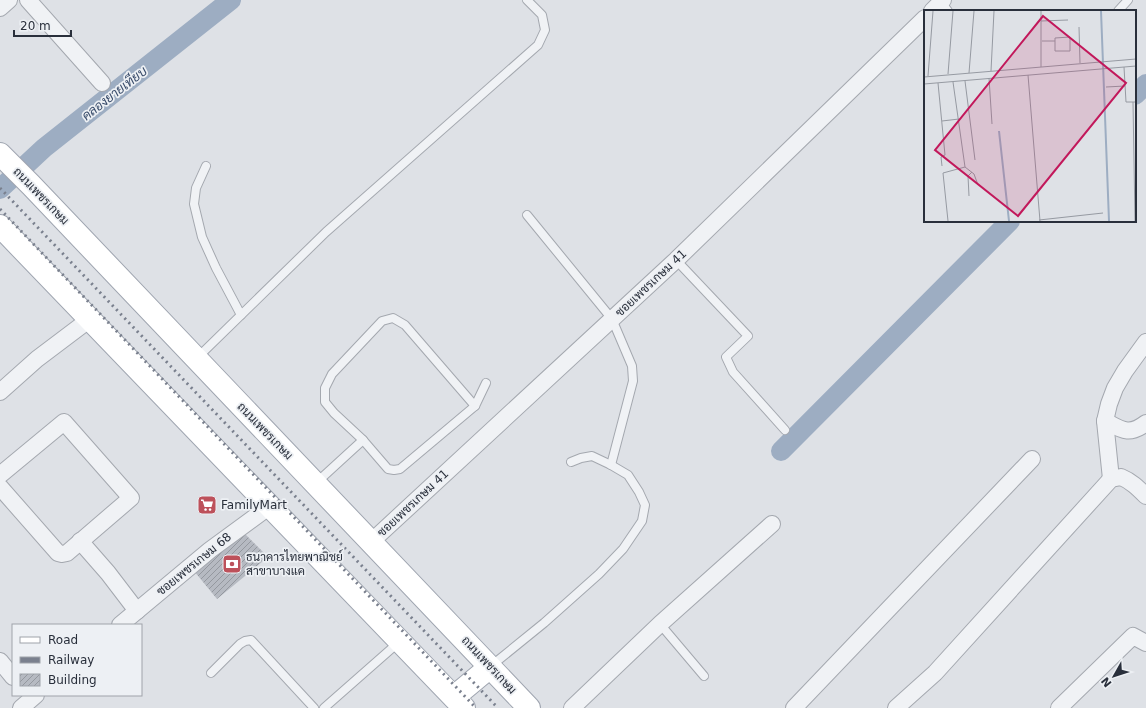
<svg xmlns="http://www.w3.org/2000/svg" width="1146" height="708" font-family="'DejaVu Sans',Sarabun,sans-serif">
<defs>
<pattern id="building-hatch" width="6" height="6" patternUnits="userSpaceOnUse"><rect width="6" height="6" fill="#b6bac2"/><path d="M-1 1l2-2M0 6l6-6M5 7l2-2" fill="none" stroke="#94989f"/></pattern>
</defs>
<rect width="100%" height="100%" fill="#dee1e6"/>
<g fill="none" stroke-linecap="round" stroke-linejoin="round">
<!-- canal -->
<g stroke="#9dadc2" stroke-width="20">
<polyline points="1135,95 1146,84"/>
<polyline points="0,189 44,148 231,0"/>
<polyline points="781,451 1010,221"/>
</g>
</g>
<!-- building -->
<polygon fill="url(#building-hatch)" points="244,533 268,557 217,599 194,571"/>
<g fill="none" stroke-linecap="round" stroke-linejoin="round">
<!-- lane casing -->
<g stroke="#a4a8af" stroke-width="10">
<g id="lane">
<polyline points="941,2 948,11"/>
<polyline points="1118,11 1128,0"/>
<polyline points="206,166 196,188 194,204 202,237 216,268 241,315"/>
<polyline points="527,215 612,319 632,366 633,381 611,465"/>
<polyline points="676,260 748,336 726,357 733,372 785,430"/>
<polyline points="197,358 326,232 538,45 545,30 542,15 527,0"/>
<polyline points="363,440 334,413 325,402 325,388 332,374 382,321 393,318 405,325 475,406"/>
<polyline points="316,483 363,440 388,469 394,470 400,469 475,406 486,383"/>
<polyline points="660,624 704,676"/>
<polyline points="491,666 544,623 599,574 623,549 642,521 645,505 639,492 628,475 611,465 592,456 581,458 571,462"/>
<polyline points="211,673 240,644 245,641 251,640 314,708"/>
<polyline points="324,708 399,642"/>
</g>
</g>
<!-- street casing -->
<g stroke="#a4a8af" stroke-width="18">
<g id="street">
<polyline points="28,0 102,83"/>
<polyline points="0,8 9,0"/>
<polyline points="932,11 943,0"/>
<polyline points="0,392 37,359 90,319"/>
<path d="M1105 421C1122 430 1129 436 1146 423"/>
<polyline points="0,475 64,422 131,498 67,553 62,554 58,553 0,487"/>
<polyline points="1111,479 1105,421 1109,404 1115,388 1125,371 1146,342"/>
<polyline points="80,541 108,573 137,611"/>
<polyline points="371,542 676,260 925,18"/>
<polyline points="120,625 210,550 270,506"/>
<polyline points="0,661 13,677"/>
<polyline points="21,708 36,695"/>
<polyline points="572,708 660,624 772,524"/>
<polyline points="794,708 1032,459"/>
<path d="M896 708 935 673 1111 479 1121 477C1131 481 1138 488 1146 496"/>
<polyline points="1059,708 1133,636 1146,643"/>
</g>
</g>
<!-- primary casing -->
<g stroke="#9fa5b0" stroke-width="24">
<g id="primary">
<polyline points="0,154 31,185 529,708"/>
<polyline points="0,226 464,708"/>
<polyline points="454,697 490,667"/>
</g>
</g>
<!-- lane -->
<use href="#lane" stroke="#f0f2f5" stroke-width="8"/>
<!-- street -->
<use href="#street" stroke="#f0f2f5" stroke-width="16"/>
<!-- primary -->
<use href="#primary" stroke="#fff" stroke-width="22"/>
<!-- rail -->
<g stroke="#7a808e" stroke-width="3" stroke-dasharray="2 4" stroke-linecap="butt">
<polyline points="0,188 498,708"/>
<polyline points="0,209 476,708"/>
</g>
</g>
<!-- icons -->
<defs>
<g id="supermarket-square" transform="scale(1)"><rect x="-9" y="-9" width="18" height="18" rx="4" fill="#bd515b" stroke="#edf0f4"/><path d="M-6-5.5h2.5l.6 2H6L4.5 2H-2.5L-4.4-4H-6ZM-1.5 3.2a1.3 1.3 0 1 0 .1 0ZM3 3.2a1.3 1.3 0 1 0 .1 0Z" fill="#fff"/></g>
<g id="bank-square" transform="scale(1)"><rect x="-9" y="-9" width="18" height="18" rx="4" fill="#bd515b" stroke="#edf0f4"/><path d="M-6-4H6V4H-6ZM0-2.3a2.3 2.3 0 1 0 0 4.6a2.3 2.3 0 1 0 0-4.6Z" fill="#fff"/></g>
</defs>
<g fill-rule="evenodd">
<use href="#supermarket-square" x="207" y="505"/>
<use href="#bank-square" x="232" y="564"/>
</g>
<g text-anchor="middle" stroke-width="3.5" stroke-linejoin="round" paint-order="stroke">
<!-- street labels -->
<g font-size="12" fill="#292f3b" stroke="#edf0f4">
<text transform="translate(41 196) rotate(46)" y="4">ถนนเพชรเกษม</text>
<text transform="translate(651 283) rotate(-43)" y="4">ซอยเพชรเกษม 41</text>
<text transform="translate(265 431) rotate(46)" y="4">ถนนเพชรเกษม</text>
<text transform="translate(413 503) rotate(-43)" y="4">ซอยเพชรเกษม 41</text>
<text transform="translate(194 564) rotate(-39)" y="4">ซอยเพชรเกษม 68</text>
<text transform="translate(489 665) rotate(47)" y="4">ถนนเพชรเกษม</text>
</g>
<!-- poi labels -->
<g font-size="12" fill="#292f3b" stroke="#edf0f4" text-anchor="start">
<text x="221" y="509">FamilyMart</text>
<text x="246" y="561">ธนาคารไทยพาณิชย์<tspan x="246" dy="14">สาขาบางแค</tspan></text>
</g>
<!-- water labels -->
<g font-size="13" font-style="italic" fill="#384b6a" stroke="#edf0f4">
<text transform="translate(114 93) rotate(-38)" y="5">คลองยายเทียบ</text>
</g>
</g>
<!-- overview -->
<g transform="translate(924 10)">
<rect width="212" height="212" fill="#dee1e6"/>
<path fill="none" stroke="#9dadc2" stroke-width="2" d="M177 1 185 211M75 121 85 211"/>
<path fill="none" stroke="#969aa2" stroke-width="1" d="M117 1V57M117 11 144 10M155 17 156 53M146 27V41H131V28ZM118 31H131M200 57 202 92H212M67 61 70 1M45 63 50 1M24 64 29 1M104 65 116 211M4 66 9 1M0 67 212 49M65 68 68 114M41 71 51 150M14 73 21 145 17 147 18 156M0 74 212 56M182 77 201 76M209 92 211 211M18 111 35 109M41 157 50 164 54 175M45 186 44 166 48 162M115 210 179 203M24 211 19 163 41 157 29 72"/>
<path fill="#c2185b" fill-opacity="0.15" stroke="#c2185b" stroke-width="2" d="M119 6 202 73 94 206 11 140Z"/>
<rect width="212" height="212" fill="none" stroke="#292f3b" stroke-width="2"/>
</g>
<!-- legend -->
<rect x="12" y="624" width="130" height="72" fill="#edf0f4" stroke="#9fa3aa"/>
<rect x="20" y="637" width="20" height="6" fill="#ffffff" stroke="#9fa3aa"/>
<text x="48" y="644" font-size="12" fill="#292f3b">Road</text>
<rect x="20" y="657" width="20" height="6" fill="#7a808e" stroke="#9fa3aa"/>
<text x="48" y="664" font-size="12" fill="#292f3b">Railway</text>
<rect x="20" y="674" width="20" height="12" fill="url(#building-hatch)" stroke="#9fa3aa"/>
<text x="48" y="684" font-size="12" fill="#292f3b">Building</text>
<!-- north arrow -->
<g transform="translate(1114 676) rotate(231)" stroke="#edf0f4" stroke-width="3" paint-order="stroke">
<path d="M0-3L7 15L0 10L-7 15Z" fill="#292f3b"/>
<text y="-6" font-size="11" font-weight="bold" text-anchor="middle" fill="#292f3b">N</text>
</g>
<!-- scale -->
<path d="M14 30v6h57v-6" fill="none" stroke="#292f3b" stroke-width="2"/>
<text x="20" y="30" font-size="12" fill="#292f3b" stroke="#edf0f4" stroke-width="3" paint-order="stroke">20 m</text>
</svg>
